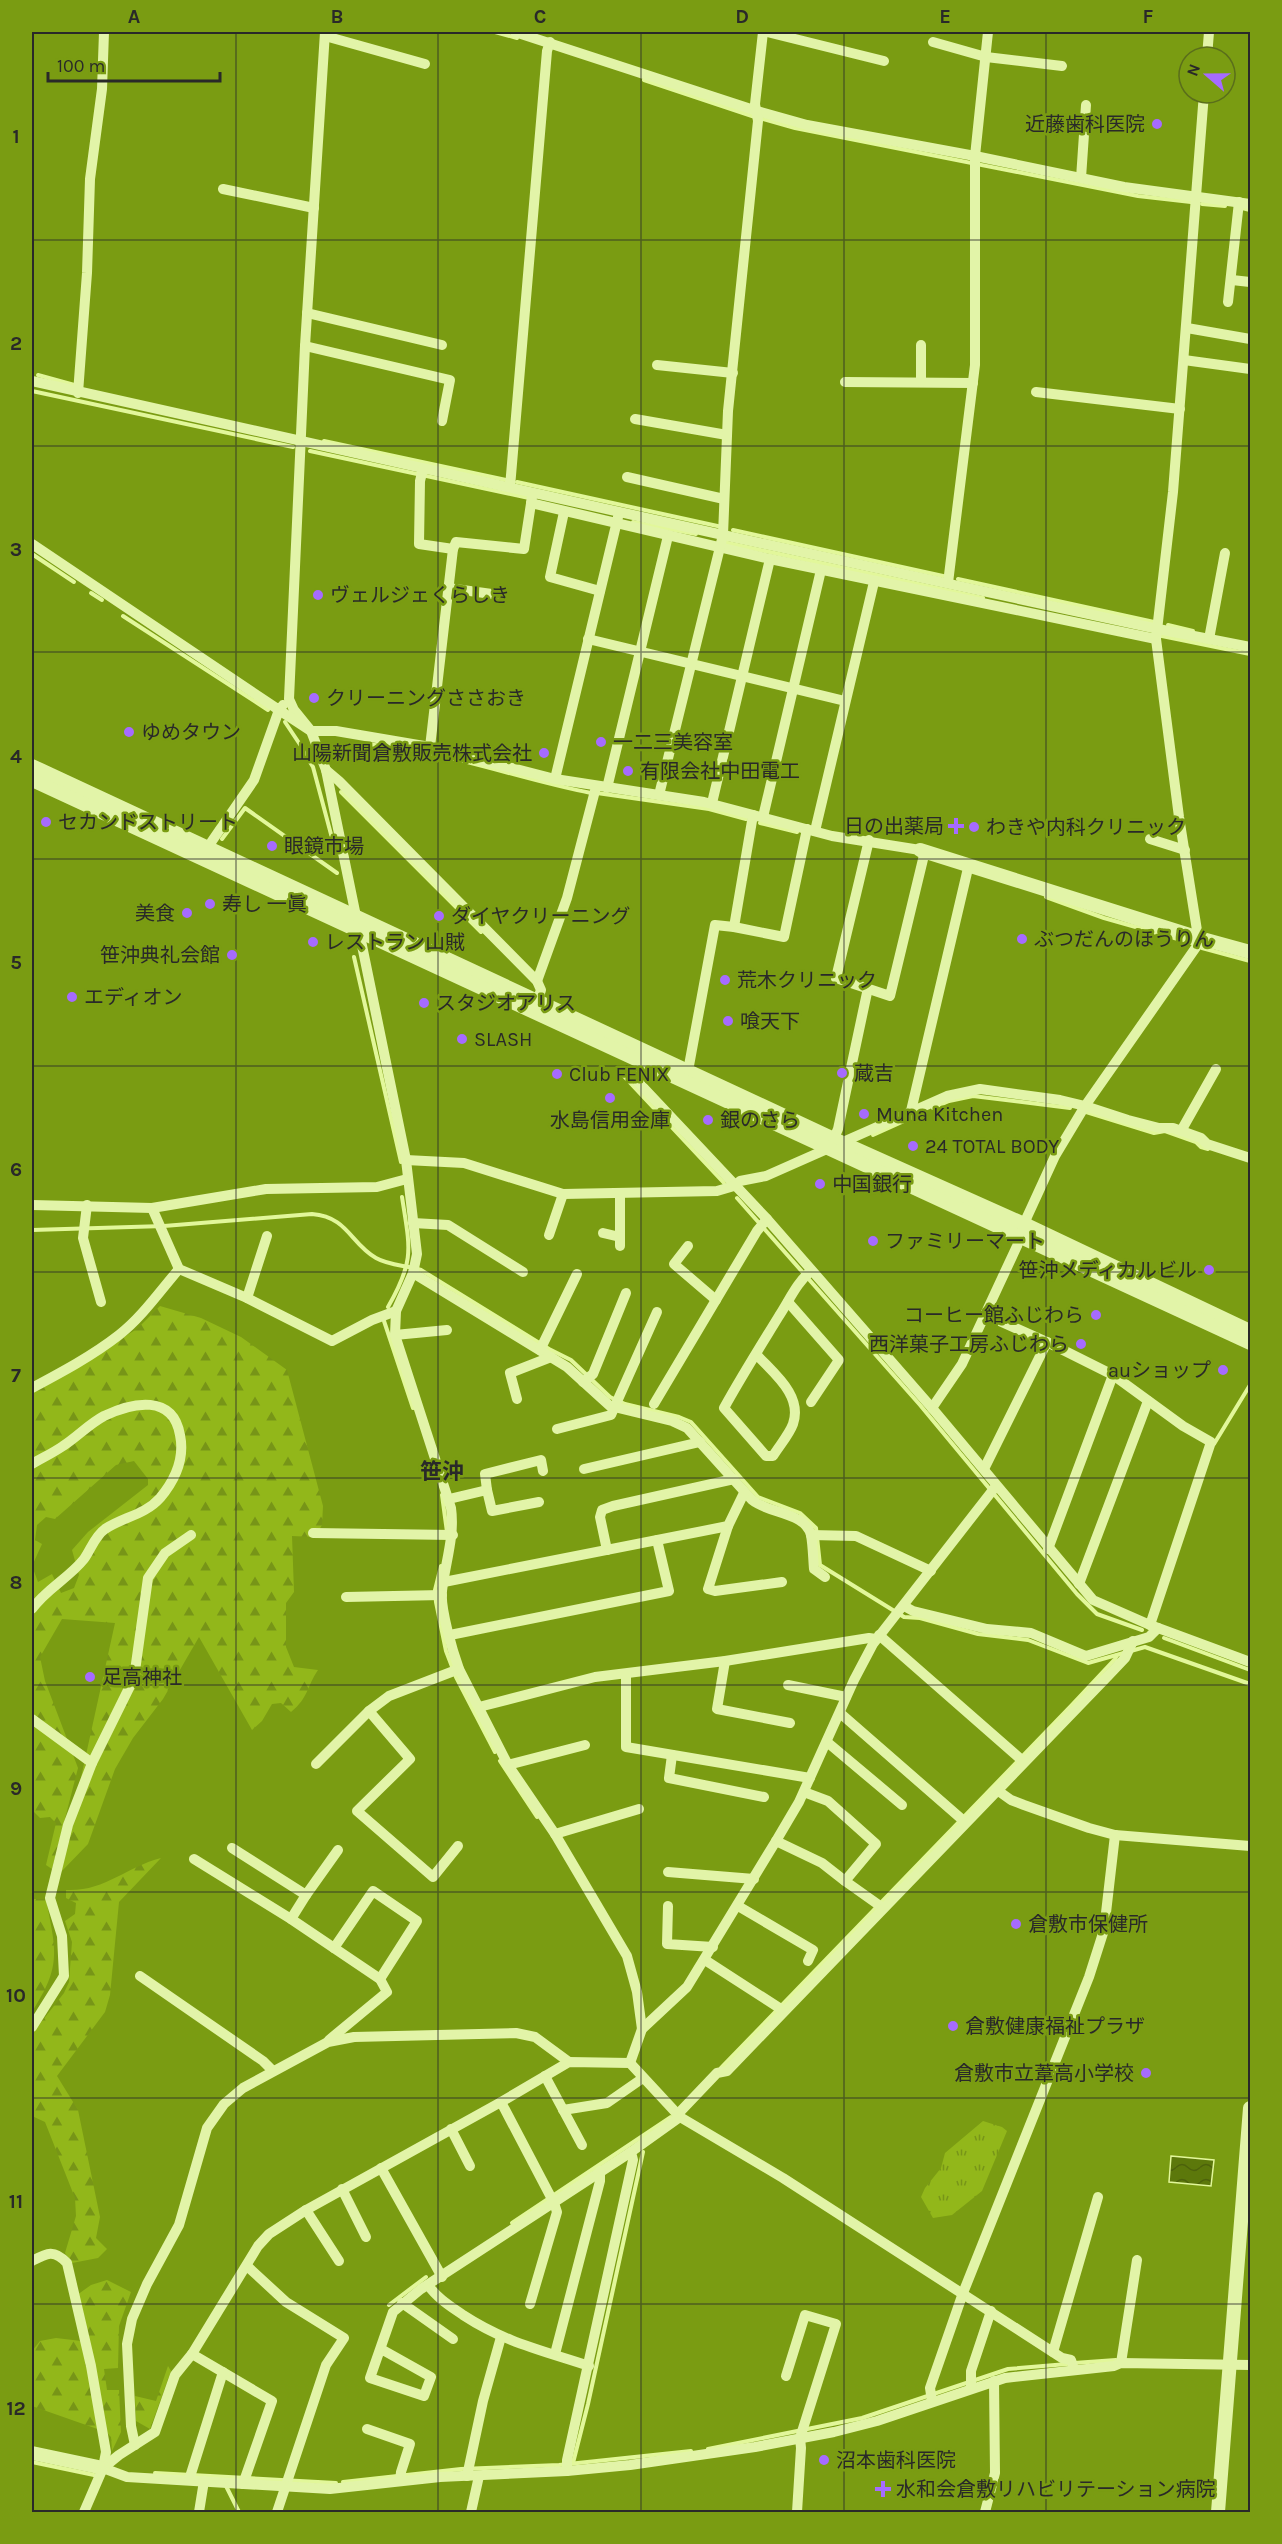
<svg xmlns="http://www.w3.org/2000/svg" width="1282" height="2544" font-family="Karla,'Noto Sans JP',sans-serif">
<defs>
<pattern id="grass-tufts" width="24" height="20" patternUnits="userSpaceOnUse" patternTransform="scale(1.5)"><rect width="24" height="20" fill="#92b71a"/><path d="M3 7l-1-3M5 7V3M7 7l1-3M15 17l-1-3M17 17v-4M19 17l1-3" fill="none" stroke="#779517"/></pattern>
<pattern id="forest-firs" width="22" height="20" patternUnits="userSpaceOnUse" patternTransform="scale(1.5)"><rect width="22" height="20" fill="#92b71a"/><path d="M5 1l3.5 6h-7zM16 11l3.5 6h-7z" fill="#779517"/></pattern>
<pattern id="water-waves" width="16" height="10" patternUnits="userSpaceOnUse" patternTransform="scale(1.5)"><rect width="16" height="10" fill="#5c780b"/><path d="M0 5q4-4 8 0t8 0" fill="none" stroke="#4c620b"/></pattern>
</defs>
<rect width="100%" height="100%" fill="#7a9c12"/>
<!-- grass -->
<polygon fill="url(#grass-tufts)" points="983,2121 1002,2127 1007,2131 982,2191 952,2215 933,2218 921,2197 925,2188 941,2168 945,2153"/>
<!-- forest -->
<g fill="url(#forest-firs)" fill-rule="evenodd">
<path d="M160 1306 201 1318 241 1337 287 1370 323 1506 322 1525 315 1537 292 1536 294 1592 286 1603V1647L294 1667 318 1670C306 1688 309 1697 291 1712L281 1703 272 1704 262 1721 252 1730 199 1637 163 1699 133 1738 115 1769 88 1844 60 1873 115 1623 62 1619 40 1657 45 1681 78 1768 52 1869 46 1865 56 1823 50 1817 40 1818 32 1810V1392L137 1329ZM134 1461 148 1479V1485L88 1532 72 1550 79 1575 74 1588 61 1593 52 1574 38 1582 32 1566 42 1544 35 1540 37 1525 46 1517 55 1519 116 1465Z"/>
<path d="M161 1858 119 1902 110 1995 105 2012 57 2076 78 2110 100 2217 96 2238 107 2249 98 2258 72 2263 65 2253 76 2216 75 2198 45 2122 32 2116V2034L64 1993 69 1982 72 1942 65 1921 75 1914 76 1903 66 1898V1890C104 1892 126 1867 161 1858Z"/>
<path d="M32 1899H46C56 1952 62 1965 32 2012Z"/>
<polygon points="107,2280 131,2292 119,2326 118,2368 104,2369 107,2390 119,2390 121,2432 112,2451 111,2437 106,2432 32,2406 32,2351 40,2341 56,2338 81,2341 77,2295 91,2285"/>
<polygon points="168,2366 171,2371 150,2429 136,2421 135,2396 156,2401"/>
</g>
<!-- water -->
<polygon fill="url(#water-waves)" stroke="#e2f79a" stroke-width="1.5" points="1171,2156 1214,2160 1211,2186 1169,2182"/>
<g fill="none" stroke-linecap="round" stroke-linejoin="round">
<!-- stream -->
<g stroke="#e2f79a" stroke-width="4">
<polyline points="495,32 517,38"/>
<polyline points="644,80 752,116 795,128 1138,196 1191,202"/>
<polyline points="1202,204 1225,206"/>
<polyline points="1242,208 1250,210"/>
<polyline points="38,375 78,386"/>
<polyline points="32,391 293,447"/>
<polyline points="324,441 506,480"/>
<polyline points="310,451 529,498"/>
<polyline points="517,482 722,527"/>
<polyline points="633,522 696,534"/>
<polyline points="733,530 943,576"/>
<polyline points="723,542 983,598"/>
<polyline points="32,554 74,582"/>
<polyline points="958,579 1154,622"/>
<polyline points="91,593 102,600"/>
<polyline points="123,616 268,710"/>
<polyline points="1168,625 1193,631"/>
<polyline points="1157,635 1250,654"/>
<polyline points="285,722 303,749"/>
<path d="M367 744C386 747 405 748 423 752 480 763 534 782 591 793"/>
<polyline points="302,749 313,767 336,853"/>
<polyline points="341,792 481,932"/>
<polyline points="597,793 709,809 746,819"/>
<polyline points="760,823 797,832"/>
<polyline points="222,839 245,808 337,873"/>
<polyline points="1046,897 1104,918 1192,943"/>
<polyline points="1202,948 1250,961"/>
<polyline points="354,957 401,1162"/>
<polyline points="619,1071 724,1183"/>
<polyline points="933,1108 949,1101 973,1096 1070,1108"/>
<polyline points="1083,1111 1154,1133 1165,1131 1196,1142 1201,1147 1208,1149"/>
<polyline points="873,1135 913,1117"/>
<polyline points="737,1198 920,1405 1077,1594 1097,1614 1142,1630"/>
<path d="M32 1230 164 1226 312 1214C348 1217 350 1243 376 1258 390 1266 406 1265 421 1270L549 1349 571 1360 610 1397 625 1404 679 1417 691 1422 758 1497 800 1513 816 1528 820 1565 904 1617 920 1618 978 1634 1028 1640 1088 1663 1145 1647 1250 1684"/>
<path d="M388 1307C415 1260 410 1249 402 1197"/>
<polyline points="384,1321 413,1408"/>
<polyline points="1214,1444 1250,1385"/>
<polyline points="442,1495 447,1532"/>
<polyline points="441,1566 435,1590 436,1602 446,1651 456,1677 495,1752"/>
<polyline points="1164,1638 1250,1670"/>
<polyline points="500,1761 537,1817"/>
<polyline points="721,2068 1072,1705 1115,1659 1117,1655"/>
<polyline points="512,2223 671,2117"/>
<polyline points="389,2305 426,2277"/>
<polyline points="1074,2363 1116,2360"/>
<polyline points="708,2449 862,2418 1008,2369 1067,2364"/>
<polyline points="32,2462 94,2475"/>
<polyline points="573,2463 588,2404 643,2152"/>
<polyline points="155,2473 336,2483"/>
<polyline points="343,2482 461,2469 559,2465 691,2451"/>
<polyline points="226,2486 239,2512"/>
</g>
<!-- minor -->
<g stroke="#e2f4a8" stroke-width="10">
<path d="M325 32 305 346 289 699 294 710 311 731 326 770 406 1160 417 1254 413 1273 396 1311 395 1335 451 1508C455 1537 445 1563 442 1591 440 1609 453 1652 459 1669L508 1765 555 1834 627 1956 637 1992 642 2029"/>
<polyline points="515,32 757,111 807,125 975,156 1124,187 1250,204"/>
<polyline points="767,32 884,61"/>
<polyline points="325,36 425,64"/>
<polyline points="933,42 986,57 1062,66"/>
<polyline points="1207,57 1209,32"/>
<polyline points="1081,178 1086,105"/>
<polyline points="223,189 314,208"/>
<polyline points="1232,280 1250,282"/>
<polyline points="1228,302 1239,202"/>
<polyline points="307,313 442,345"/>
<polyline points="1187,328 1250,339"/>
<polyline points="305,346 450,380 442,421"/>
<polyline points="1184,360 1250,369"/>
<polyline points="657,365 733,373"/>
<polyline points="32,381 723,535 1158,629 1250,647"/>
<polyline points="845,382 973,383"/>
<polyline points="921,382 921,345"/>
<polyline points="1036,392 1180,409"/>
<polyline points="78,393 87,273 90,179 102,89 104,32"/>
<polyline points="635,419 727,435"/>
<polyline points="423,469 420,481 419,544 453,549 456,542 524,549 532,497"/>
<polyline points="627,477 724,499"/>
<polyline points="510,487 547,51 550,42"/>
<polyline points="531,503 770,559 1156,639"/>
<polyline points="564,512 550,577 600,591"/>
<polyline points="32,544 279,710 283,705"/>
<polyline points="948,583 975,365 975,156 988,32"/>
<polyline points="448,588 499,595"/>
<polyline points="588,639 845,701"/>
<polyline points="1209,639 1225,553"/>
<polyline points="430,747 453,549"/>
<polyline points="326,770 339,781 537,981 541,990 535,1007"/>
<polyline points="555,779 618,517"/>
<polyline points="607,788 668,536"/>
<polyline points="659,795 723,535 728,411 758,121 755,104 763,32"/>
<polyline points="712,803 770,559"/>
<polyline points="753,815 734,927 784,937 807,829"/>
<polyline points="763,817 821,570"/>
<polyline points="815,831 874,582"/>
<polyline points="1150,839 1185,850"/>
<polyline points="869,840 836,978 890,996 925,851"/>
<polyline points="205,855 212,841 254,780 279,710 311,731 336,731 430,747 555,779 704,802 832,836 920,850"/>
<polyline points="537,981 567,898 596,787"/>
<polyline points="644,1055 637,1071 638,1082 767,1219 932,1408 1093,1600 1150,1625 1250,1662"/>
<polyline points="688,1071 715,925 734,927"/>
<polyline points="911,1111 969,864"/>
<polyline points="1181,1131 1216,1069"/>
<polyline points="831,1145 838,1129 868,988"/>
<polyline points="406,1160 464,1163 563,1194 717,1191 734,1186 740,1181 766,1176 947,1096 980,1089 1060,1100 1085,1106 1128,1120 1159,1128 1173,1128 1201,1138 1207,1144 1250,1158"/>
<polyline points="620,1194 620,1246"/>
<polyline points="32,1205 152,1208 266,1189 377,1187 407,1179"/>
<polyline points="87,1205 83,1238 101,1302"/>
<polyline points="152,1208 179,1269 247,1298 332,1341 372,1320 396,1311"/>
<polyline points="413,1223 448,1225 523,1272"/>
<polyline points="603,1233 620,1237"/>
<polyline points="549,1235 563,1194"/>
<polyline points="688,1246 674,1264 716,1300"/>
<path d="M413 1273 567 1367 610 1406 672 1421 687 1428 752 1500C769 1514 805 1512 811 1535 813 1546 813 1558 814 1569L825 1577"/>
<polyline points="247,1298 267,1236"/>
<polyline points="788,1302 839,1360 811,1402"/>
<polyline points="986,1315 1047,1342 1113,1375 1183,1426 1211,1442 1150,1625"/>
<polyline points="395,1335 447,1330"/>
<polyline points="540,1350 577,1274"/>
<path d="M756 1354C773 1373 803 1395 793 1424 789 1435 779 1446 773 1456H766L724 1408C741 1377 760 1347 779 1316 789 1301 797 1282 811 1271"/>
<polyline points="583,1382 593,1374 626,1293"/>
<path d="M32 1388C62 1372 92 1356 119 1335 142 1317 160 1291 179 1269"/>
<polyline points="517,1399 510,1373 551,1357"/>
<polyline points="654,1404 757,1231 767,1219"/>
<polyline points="932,1408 962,1364 1017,1246 1027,1217 1055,1156 1085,1106 1199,943 1179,817 1156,639 1173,492 1204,93"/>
<polyline points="557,1429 611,1415 657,1312"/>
<path d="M32 1464C42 1458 53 1453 63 1446 77 1437 89 1424 104 1416 133 1402 173 1394 180 1435 185 1459 175 1480 160 1498 145 1515 123 1517 105 1529 95 1536 91 1549 84 1559 69 1578 46 1589 32 1609"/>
<polyline points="584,1469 700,1442"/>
<polyline points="984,1469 1047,1342"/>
<polyline points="487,1490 485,1474 541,1460 543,1471"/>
<polyline points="449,1499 487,1490 492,1511 539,1502"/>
<polyline points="728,1526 708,1589 715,1591 782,1582"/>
<polyline points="313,1533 453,1535"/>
<polyline points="811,1535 856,1536 931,1571"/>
<polyline points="1048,1549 1113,1375"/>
<polyline points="607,1550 600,1517 602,1510 613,1506 734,1479"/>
<polyline points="444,1582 728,1526 744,1493"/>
<polyline points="1079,1584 1148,1401"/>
<polyline points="346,1597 442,1595"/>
<polyline points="904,1606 913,1611 987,1629 1031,1633 1086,1656 1149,1637 1158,1628"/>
<polyline points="450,1635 669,1591 657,1540"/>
<polyline points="879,1635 1024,1762"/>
<polyline points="725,1661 717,1709 790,1723"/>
<polyline points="626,1674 626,1747 810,1778"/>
<polyline points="788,1685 846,1697"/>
<polyline points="479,1707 595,1677 725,1661 869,1638 876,1639"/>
<polyline points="369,1711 410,1759 357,1811 433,1877 458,1846"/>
<polyline points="840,1713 965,1822"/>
<polyline points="32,1719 92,1763"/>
<polyline points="827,1742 902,1805"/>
<polyline points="672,1755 669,1778 764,1797"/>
<polyline points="316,1764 369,1711 389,1696 459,1669"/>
<polyline points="508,1765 585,1745"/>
<polyline points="997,1790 1011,1800 1024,1805 1089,1828 1115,1835 1250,1846"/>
<polyline points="804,1792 828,1801 876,1844 845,1881 883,1908"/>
<polyline points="555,1834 639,1809"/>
<polyline points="776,1841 822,1863 845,1881"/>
<polyline points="232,1848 306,1895 338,1850"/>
<polyline points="194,1859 291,1919 380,1979 387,1992 329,2040"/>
<polyline points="668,1872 754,1879"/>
<polyline points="668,1906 667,1944 713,1947"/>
<polyline points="738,1906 813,1950 808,1961"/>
<polyline points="291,1919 306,1895"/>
<polyline points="334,1948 373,1891 417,1921 380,1979"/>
<polyline points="705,1960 784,2011"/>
<polyline points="140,1976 263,2061 273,2071"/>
<polyline points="32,2027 64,1976 62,1936 50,1898 68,1825 92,1763 134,1678 148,1578 165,1553 191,1535"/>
<polyline points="630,2063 642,2029 687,1987 776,1841 799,1802 854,1680 873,1644 996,1486"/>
<polyline points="545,2076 582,2145"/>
<polyline points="501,2102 554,2203 557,2212 530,2304"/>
<polyline points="563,2110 607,2103 643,2078"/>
<polyline points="677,2115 717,2073 727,2071 1107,1677 1125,1658 1133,1641"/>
<polyline points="451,2129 470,2166"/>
<polyline points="381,2168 442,2277"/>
<polyline points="342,2189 366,2237"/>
<polyline points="306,2210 339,2261"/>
<path d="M32 2261C47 2253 54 2249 67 2263L91 2366 106 2452 103 2468 84 2512"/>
<polyline points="247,2266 286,2302 344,2338 326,2365 277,2512"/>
<path d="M428 2285C437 2298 450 2306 463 2315 506 2343 541 2350 589 2366"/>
<polyline points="402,2303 453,2339"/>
<polyline points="381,2349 431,2377 424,2396 370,2378 393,2312 421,2289 631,2152"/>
<polyline points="1053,2352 1098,2197"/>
<polyline points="192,2354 272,2401 243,2484"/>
<polyline points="555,2354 600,2181 600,2171"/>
<polyline points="1121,2363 1137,2260"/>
<polyline points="786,2376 805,2315 836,2324 800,2438 801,2448 797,2512"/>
<polyline points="971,2388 971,2371 991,2311"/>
<polyline points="932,2401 930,2388 963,2293 1089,1977 1104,1930 1115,1835"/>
<polyline points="367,2429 410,2444 401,2472 400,2481"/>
<polyline points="135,2445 131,2426 127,2344 132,2319 147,2284 179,2225 207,2128 224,2104 243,2088 328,2042 354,2037 516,2033 535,2037 569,2062"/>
<polyline points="103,2468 119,2455 155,2432 175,2375 192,2354 258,2246 269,2234 306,2210 501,2102 569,2062 630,2063 680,2117 783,2178 1062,2358 1071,2360 1074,2369"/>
<polyline points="103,2468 127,2477 330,2489 440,2477 567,2471 630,2465 755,2447 834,2432 877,2421 1005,2378 1114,2366 1121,2363 1250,2365"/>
<polyline points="567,2471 567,2460 633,2160 631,2152 680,2117"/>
<polyline points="467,2476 483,2401 501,2337"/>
<polyline points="189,2480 223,2372"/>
<polyline points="199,2512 204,2481"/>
<polyline points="471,2512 479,2476"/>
<polyline points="985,2512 995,2473 994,2381"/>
</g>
<!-- tertiary -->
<g stroke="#e2f4a8" stroke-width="14">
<polyline points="32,766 834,1139 1024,1224 1250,1331"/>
<polyline points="32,780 1250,1343"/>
<polyline points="920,850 1199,938 1250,952"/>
<polyline points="32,2453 103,2468"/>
<polyline points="1218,2512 1250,2108"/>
</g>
</g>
<!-- grid -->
<path fill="none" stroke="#292929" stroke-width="1.5" stroke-opacity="0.55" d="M236 32V2512M438 32V2512M641 32V2512M844 32V2512M1046 32V2512M32 240H1250M32 446H1250M32 652H1250M32 859H1250M32 1066H1250M32 1272H1250M32 1478H1250M32 1685H1250M32 1892H1250M32 2098H1250M32 2304H1250"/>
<!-- markers -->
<g fill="#a66bff" stroke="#7a9c12" stroke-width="2">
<circle cx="1157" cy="124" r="6"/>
<circle cx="318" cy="595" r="6"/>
<circle cx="314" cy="698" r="6"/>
<circle cx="129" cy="732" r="6"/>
<circle cx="601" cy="742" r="6"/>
<circle cx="544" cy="753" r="6"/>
<circle cx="628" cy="771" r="6"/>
<circle cx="46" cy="822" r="6"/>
<path d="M953 817h6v6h6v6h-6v6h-6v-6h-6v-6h6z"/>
<circle cx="974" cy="827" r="6"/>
<circle cx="272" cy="846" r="6"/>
<circle cx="210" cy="904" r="6"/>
<circle cx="187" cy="913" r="6"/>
<circle cx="439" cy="916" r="6"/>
<circle cx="1022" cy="939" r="6"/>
<circle cx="313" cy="942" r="6"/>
<circle cx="232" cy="955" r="6"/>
<circle cx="725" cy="980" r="6"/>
<circle cx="72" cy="997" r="6"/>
<circle cx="424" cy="1003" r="6"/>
<circle cx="728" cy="1021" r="6"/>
<circle cx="462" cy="1039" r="6"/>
<circle cx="842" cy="1073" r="6"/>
<circle cx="557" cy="1074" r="6"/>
<circle cx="610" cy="1098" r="6"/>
<circle cx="864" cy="1114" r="6"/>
<circle cx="708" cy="1120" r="6"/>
<circle cx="913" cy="1146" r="6"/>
<circle cx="820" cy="1184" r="6"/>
<circle cx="873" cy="1241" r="6"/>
<circle cx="1209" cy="1270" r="6"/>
<circle cx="1096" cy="1315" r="6"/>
<circle cx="1081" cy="1344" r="6"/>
<circle cx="1223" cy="1370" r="6"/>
<circle cx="90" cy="1677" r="6"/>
<circle cx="1016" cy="1924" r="6"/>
<circle cx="953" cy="2026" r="6"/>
<circle cx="1146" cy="2073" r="6"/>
<circle cx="824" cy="2460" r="6"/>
<path d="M880 2480h6v6h6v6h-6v6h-6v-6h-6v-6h6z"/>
</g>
<g text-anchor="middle" stroke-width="5" stroke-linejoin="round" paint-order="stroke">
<!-- poi labels -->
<g font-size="20" fill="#292929" stroke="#7a9c12" text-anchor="start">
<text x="1145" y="131" text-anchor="end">近藤歯科医院</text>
<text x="330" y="602">ヴェルジェくらしき</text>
<text x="326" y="705">クリーニングささおき</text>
<text x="141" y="739">ゆめタウン</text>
<text x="613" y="749">一二三美容室</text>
<text x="532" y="760" text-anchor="end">山陽新聞倉敷販売株式会社</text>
<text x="640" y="778">有限会社中田電工</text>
<text x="58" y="829">セカンドストリート</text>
<text x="944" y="833" text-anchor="end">日の出薬局</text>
<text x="986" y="834">わきや内科クリニック</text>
<text x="284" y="853">眼鏡市場</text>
<text x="222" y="911">寿し 一眞</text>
<text x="175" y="920" text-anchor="end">美食</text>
<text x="451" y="923">ダイヤクリーニング</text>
<text x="1034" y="946">ぶつだんのほうりん</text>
<text x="325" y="949">レストラン山賊</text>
<text x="220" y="962" text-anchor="end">笹沖典礼会館</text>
<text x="737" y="987">荒木クリニック</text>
<text x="84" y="1004">エディオン</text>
<text x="436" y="1010">スタジオアリス</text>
<text x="740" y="1028">喰天下</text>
<text x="474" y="1046">SLASH</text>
<text x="854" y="1080">蔵吉</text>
<text x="569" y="1081">Club FENIX</text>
<text x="876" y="1121">Muna Kitchen</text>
<text x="610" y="1127" text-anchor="middle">水島信用金庫</text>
<text x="720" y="1127">銀のさら</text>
<text x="925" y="1153">24 TOTAL BODY</text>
<text x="832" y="1191">中国銀行</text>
<text x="885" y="1248">ファミリーマート</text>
<text x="1197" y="1277" text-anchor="end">笹沖メディカルビル</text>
<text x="1084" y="1322" text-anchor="end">コーヒー館ふじわら</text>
<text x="1069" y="1351" text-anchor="end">西洋菓子工房ふじわら</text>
<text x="1211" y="1377" text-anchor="end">auショップ</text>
<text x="102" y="1684">足高神社</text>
<text x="1028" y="1931">倉敷市保健所</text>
<text x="965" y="2033">倉敷健康福祉プラザ</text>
<text x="1134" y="2080" text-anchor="end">倉敷市立葦高小学校</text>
<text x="836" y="2467">沼本歯科医院</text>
<text x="896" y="2496">水和会倉敷リハビリテーション病院</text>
</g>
<!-- quarter labels -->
<g font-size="22" font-weight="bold" fill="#292929" stroke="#7a9c12">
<text x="442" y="1479">笹沖</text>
</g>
</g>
<!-- border -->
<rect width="1282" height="2544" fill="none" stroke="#7a9c12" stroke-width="66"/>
<!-- north arrow -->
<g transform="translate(1207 75) rotate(290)"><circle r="28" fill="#7a9c12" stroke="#5a6e1b" stroke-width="1.5"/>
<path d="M0-4.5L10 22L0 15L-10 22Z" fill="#a66bff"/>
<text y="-9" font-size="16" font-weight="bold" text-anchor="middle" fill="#292929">N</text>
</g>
<!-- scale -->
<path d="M48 72v9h172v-9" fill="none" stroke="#292929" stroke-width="3"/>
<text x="57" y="72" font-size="18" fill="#292929" stroke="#7a9c12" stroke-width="4.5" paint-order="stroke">100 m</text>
<rect x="33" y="33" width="1216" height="2478" fill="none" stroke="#292929" stroke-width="2"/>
<g font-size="20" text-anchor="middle" font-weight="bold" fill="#292929">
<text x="134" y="23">A</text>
<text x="337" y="23">B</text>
<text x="540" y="23">C</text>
<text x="742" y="23">D</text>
<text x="945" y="23">E</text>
<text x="1148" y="23">F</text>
<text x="16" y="143">1</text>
<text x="16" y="350">2</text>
<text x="16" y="556">3</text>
<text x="16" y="763">4</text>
<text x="16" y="969">5</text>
<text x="16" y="1176">6</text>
<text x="16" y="1382">7</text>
<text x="16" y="1589">8</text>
<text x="16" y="1795">9</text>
<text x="16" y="2002">10</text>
<text x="16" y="2208">11</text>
<text x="16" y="2415">12</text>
</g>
</svg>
